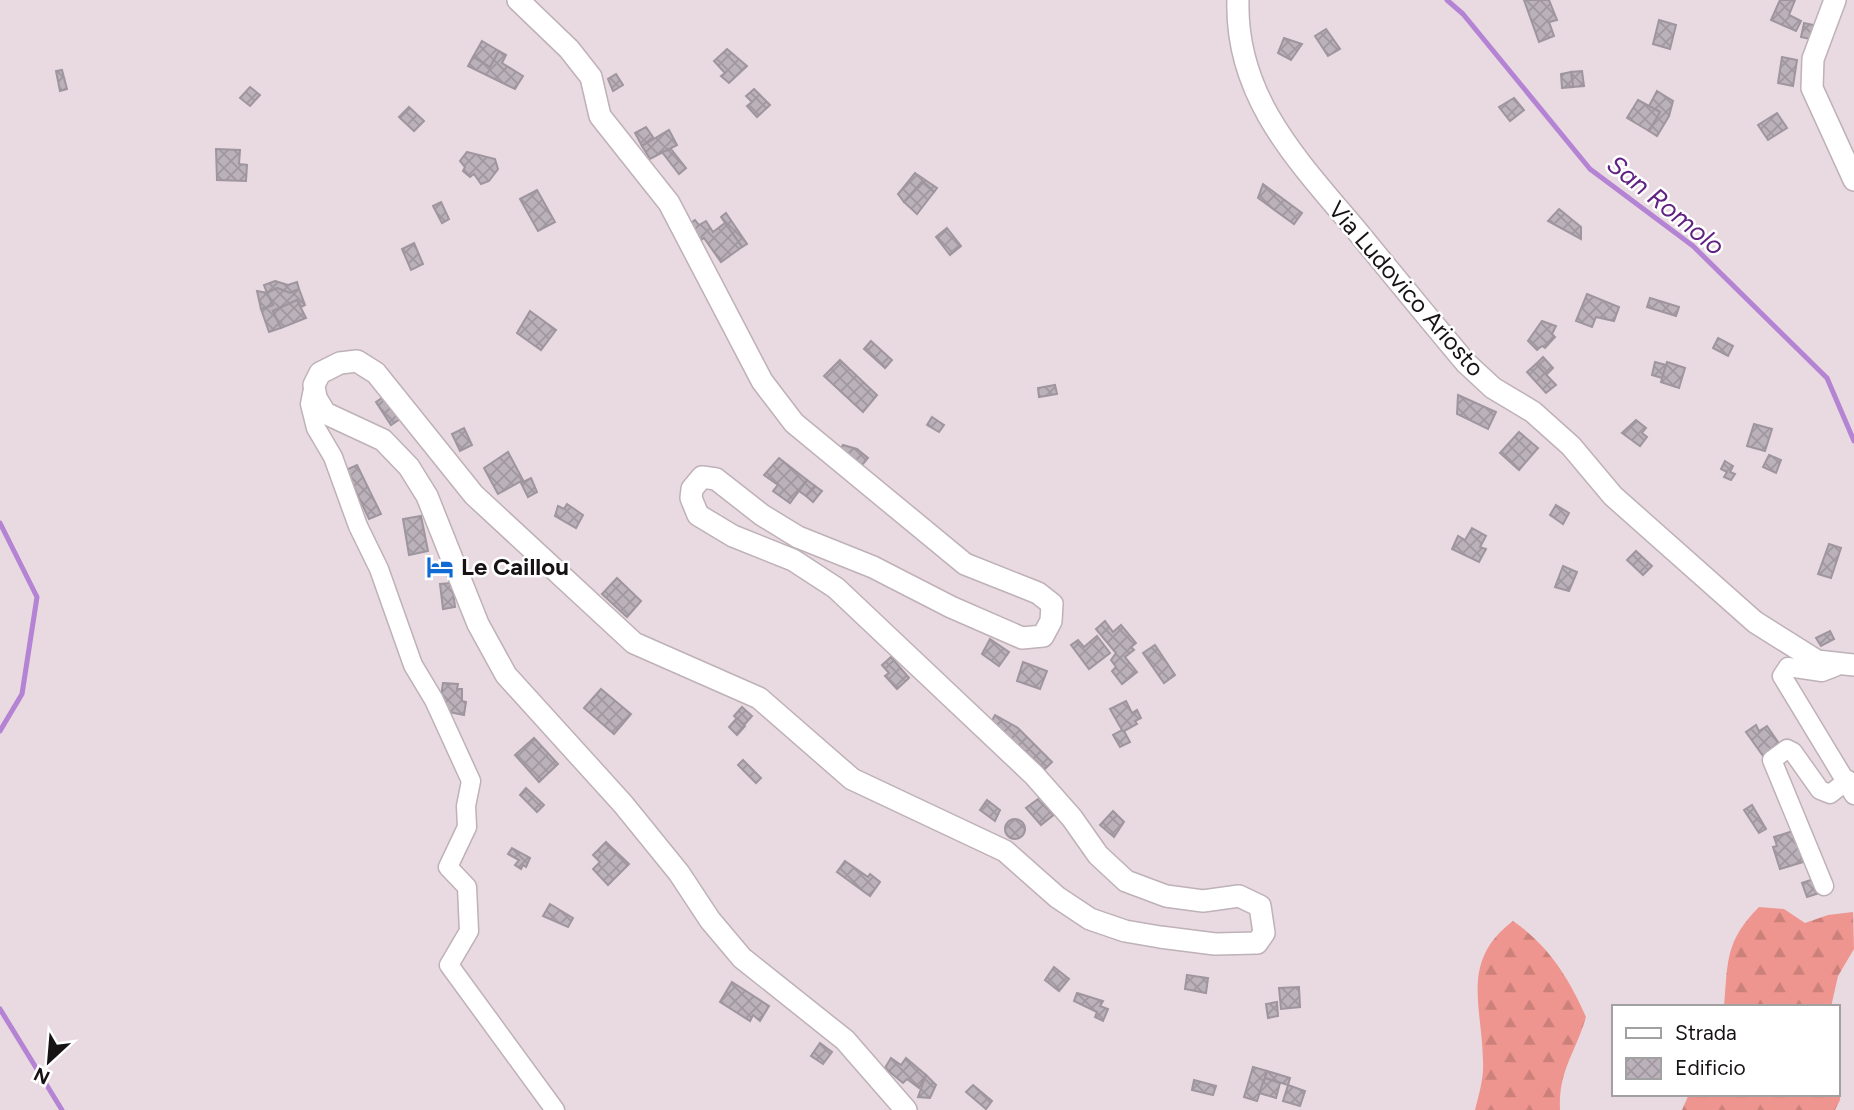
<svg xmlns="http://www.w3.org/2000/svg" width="1854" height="1110" font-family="Figtree,sans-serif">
<defs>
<pattern id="forest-firs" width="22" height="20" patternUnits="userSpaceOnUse" patternTransform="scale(1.75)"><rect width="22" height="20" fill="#ef958f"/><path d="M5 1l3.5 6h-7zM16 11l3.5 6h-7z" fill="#cc807a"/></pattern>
<pattern id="building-cross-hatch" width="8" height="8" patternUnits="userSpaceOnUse" patternTransform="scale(1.75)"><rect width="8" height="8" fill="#bbb1ba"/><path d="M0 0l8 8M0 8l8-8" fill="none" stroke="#a0979f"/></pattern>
</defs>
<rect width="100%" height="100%" fill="#e8dae0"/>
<!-- forest -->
<g fill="url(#forest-firs)">
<path d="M1759 907 1784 909 1805 923 1828 915 1853 912 1854 949 1838 976 1831 1007H1724C1728 961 1725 941 1759 907Z"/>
<path d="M1513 921C1548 945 1569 978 1586 1017 1576 1052 1558 1071 1560 1110H1475C1479 1094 1484 1078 1483 1061 1482 1005 1460 961 1513 921Z"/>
<polygon points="1839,1075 1840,1100 1835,1110 1682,1110 1689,1094 1838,1094"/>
</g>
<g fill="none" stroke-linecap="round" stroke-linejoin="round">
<!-- stream -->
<g stroke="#b483d4" stroke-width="5">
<polyline points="1447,0 1463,14 1590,169 1693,246 1827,378 1854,441"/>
<polyline points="0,523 37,597 22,694 0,731"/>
<polyline points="0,1009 62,1110"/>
</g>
</g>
<!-- building -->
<g fill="url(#building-cross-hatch)" stroke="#9f959e" stroke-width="2">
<polygon points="1524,0 1549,0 1557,20 1549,22 1554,36 1539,42"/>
<polygon points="1780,0 1795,0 1789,15 1801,21 1796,31 1771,20"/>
<polygon points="1659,20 1676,25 1670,49 1653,44"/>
<polygon points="1804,23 1818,26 1815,40 1801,37"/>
<polygon points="1326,29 1340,49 1328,56 1315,36"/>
<polygon points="1284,38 1302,44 1291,60 1278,53"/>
<polygon points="482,41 499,51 490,67 473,57"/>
<polygon points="727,49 747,66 729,83 721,76 725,73 714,61"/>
<polygon points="499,51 506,55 502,63 523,76 515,89 468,66 473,57 490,67"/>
<polygon points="1782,57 1797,60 1793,86 1778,83"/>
<polygon points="62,70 67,89 60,91 56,71"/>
<polygon points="1582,71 1584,86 1573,87 1571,72"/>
<polygon points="1571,72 1573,87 1562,88 1561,74"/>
<polygon points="616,74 623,85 613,91 608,79"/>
<polygon points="250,87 260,95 250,106 240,98"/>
<polygon points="754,89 770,105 757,117 747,106 752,102 746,96"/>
<polygon points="1657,91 1673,101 1669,116 1657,136 1649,131 1660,112 1649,106"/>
<polygon points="1514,98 1524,110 1510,121 1499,107"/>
<polygon points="1638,100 1660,112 1649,131 1627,118"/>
<polygon points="409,107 424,121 414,131 399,117"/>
<polygon points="1777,113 1787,128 1768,140 1758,125"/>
<polygon points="646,127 653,137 642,146 635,133"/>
<polygon points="669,130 677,145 650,159 642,146"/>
<polygon points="216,149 240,150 239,164 247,165 246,181 217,180"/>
<polygon points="671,149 686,168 679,174 662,152"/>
<polygon points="467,152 495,159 498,169 489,181 481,184 474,174 470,177 463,171 465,167 460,161"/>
<polygon points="915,173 937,188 934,192 922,182 904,202 898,194"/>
<polygon points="922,182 934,192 917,214 904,202"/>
<polygon points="1263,184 1302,213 1294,224 1258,198"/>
<polygon points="537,190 555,222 538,231 520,199"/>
<polygon points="441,202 449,219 442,223 433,206"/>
<polygon points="1559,209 1581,227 1581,239 1548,221"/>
<polygon points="726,213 747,244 742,247 721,217"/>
<polygon points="695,220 699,225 706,221 713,232 725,223 742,247 721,262 704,238 697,243 686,227"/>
<polygon points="947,228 961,246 950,255 936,237"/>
<polygon points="414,243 423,264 411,270 402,249"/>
<polygon points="275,281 288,285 297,282 299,289 290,293 277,288 267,293 264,285"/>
<polygon points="277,288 290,293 299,289 305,305 301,307 297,300 273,311 281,328 269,332 261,309 273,305 267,293"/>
<polygon points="257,291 267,293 273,305 261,309"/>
<polygon points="1587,294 1619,307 1614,321 1596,317 1592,327 1576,321"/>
<polygon points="1650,298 1679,307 1676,316 1647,307"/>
<polygon points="297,300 306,318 281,328 273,311"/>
<polygon points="530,311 556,330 541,350 517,333"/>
<polygon points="1542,321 1556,326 1552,334 1555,337 1545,348 1542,346 1537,350 1528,341"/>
<polygon points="1718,338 1733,346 1728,356 1713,348"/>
<polygon points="871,341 892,360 885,368 864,349"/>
<polygon points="1543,357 1553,368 1546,375 1536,364"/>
<polygon points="840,360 877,395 863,412 824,376"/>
<polygon points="1655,362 1666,365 1662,378 1652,375"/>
<polygon points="1667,362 1685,368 1679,388 1661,382"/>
<polygon points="1536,364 1556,385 1546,393 1527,372"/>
<polygon points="1055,385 1057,394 1039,397 1038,388"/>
<polygon points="1458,395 1496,412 1488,429 1457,414"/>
<polygon points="385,396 400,419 391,425 376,402"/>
<polygon points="932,417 944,425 939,432 927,425"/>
<polygon points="1636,420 1646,428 1642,433 1647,437 1640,446 1622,433"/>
<polygon points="1754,424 1772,429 1765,451 1747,446"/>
<polygon points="464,428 472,445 460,451 452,434"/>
<polygon points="1519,432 1538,448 1519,470 1500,453"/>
<polygon points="843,445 857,449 868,458 857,471 837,454"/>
<polygon points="508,452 523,480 498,494 484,468"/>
<polygon points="1769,455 1781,460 1776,473 1763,467"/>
<polygon points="779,458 807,480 790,503 773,491 778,485 764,475"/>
<polygon points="1725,461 1733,466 1730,472 1735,474 1731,480 1724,477 1727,472 1721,469"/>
<polygon points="357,465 381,514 369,519 346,470"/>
<polygon points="531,478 537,492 528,497 521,483"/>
<polygon points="807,480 815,486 806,496 799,491"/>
<polygon points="815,486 822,491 813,502 806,496"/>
<polygon points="567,504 583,515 576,528 555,516 558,506 564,509"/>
<polygon points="1556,505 1569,513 1563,524 1550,515"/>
<polygon points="421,516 428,551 409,555 403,519"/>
<polygon points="1472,528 1486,536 1480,547 1486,549 1479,562 1452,549 1458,536 1465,540"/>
<polygon points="1829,544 1841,548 1831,578 1818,574"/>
<polygon points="1636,551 1652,566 1643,575 1627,560"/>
<polygon points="1563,566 1577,572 1569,591 1555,587"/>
<polygon points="617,578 641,601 627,617 602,594"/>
<polygon points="452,583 455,607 443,609 440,584"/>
<polygon points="1105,621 1113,632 1121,625 1136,643 1131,647 1134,650 1125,657 1137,672 1122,684 1112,671 1116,667 1111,660 1116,653 1096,629"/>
<polygon points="1830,631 1834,639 1821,646 1816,638"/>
<polygon points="1097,636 1110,653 1089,669 1071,645 1078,640 1084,647"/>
<polygon points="990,639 1009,652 999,666 982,654"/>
<polygon points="1155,645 1175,675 1164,683 1143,653"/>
<polygon points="891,657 909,678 897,689 885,676 889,673 882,665"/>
<polygon points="1023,662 1047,671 1040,689 1017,681"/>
<polygon points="443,683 458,684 457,689 462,689 462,701 466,702 464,715 439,710"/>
<polygon points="601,689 631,714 614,734 584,708"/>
<polygon points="1126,701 1132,713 1137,710 1141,718 1135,721 1137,724 1124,731 1130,742 1120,747 1113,735 1122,730 1110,709"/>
<polygon points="742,707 752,716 744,725 734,716"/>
<polygon points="995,715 1018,728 1052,762 1045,769 1018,745 1014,750 990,724"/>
<polygon points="737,718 745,726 737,735 729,727"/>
<polygon points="1756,725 1759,731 1767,726 1780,745 1763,756 1746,732"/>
<polygon points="534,738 558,764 539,782 515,755"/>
<polygon points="743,760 761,778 756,783 738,765"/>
<polygon points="526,788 544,805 537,812 520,795"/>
<polygon points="1042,796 1056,813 1041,825 1026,808"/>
<polygon points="987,800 1000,810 995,821 980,810"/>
<polygon points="1752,805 1766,829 1759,833 1744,810"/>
<polygon points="1113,811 1124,822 1114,837 1100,825"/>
<circle cx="1015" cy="829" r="10"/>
<polygon points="1793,831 1803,862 1780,869 1773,847 1777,846 1774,837"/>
<polygon points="606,842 629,864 608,885 593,869 600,862 593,855"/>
<polygon points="512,848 530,858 526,867 523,865 521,869 515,865 519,860 508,854"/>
<polygon points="845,861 868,877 870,874 880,882 870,896 837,872"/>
<polygon points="1814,879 1819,893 1807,897 1802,883"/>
<polygon points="550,904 573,918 568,927 543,916"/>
<polygon points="1054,967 1069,979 1059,991 1045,980"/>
<polygon points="1187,975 1208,978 1206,993 1185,989"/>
<polygon points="732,982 769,1006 760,1021 753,1015 750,1021 720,1002"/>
<polygon points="1299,987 1300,1007 1281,1009 1279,988"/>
<polygon points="1077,993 1103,1001 1100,1006 1108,1009 1103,1021 1095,1017 1097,1012 1074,1001"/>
<polygon points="1277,1002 1278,1016 1268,1018 1266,1004"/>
<polygon points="820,1043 832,1052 823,1064 811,1056"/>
<polygon points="891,1058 901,1065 906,1058 926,1075 919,1088 907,1079 903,1083 885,1068"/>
<polygon points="1253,1067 1267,1071 1257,1101 1244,1097"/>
<polygon points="1267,1071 1290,1078 1288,1085 1265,1078"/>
<polygon points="926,1075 936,1085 930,1098 918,1097"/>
<polygon points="1265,1078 1280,1083 1276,1098 1259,1093"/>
<polygon points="1194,1080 1216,1086 1213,1095 1192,1090"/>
<polygon points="973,1085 992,1101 986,1109 966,1092"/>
<polygon points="1288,1085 1305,1091 1300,1106 1283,1101"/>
</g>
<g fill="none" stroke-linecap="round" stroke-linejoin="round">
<!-- minor casing -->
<g stroke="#beb1b7" stroke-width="21">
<g id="minor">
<polyline points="313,389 310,404 316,428 333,457 358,526 379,569 413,665 434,700 471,781 466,806 467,827 448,867 467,887 469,931 449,965 555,1110"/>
<polyline points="1835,667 1822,672 1788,667 1782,676 1854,795"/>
<polyline points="1824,886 1772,760 1787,749 1793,752 1820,790 1830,794 1848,780"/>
</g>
</g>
<!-- tertiary casing -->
<g stroke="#beb1b7" stroke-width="24">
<g id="tertiary">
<polyline points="518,0 569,49 591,77 600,116 669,203 762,381 794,423 965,564 1038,593 1052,604 1051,621 1043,636 1022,638 951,607 873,567 798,537 762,515 716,479 702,477 692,489 691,498 698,515 733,536 793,560 836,588 1034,775 1072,818 1098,855 1126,881 1166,896 1203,901 1239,896 1260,906 1264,933 1257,943 1215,944 1160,937 1125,931 1090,919 1057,897 1005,851 852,779 759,698 634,643 474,495 376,373 357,361 340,363 320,373 314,385 316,398 325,413 383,440 409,467 427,496 478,624 506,675 623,804 679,873 710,920 742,958 845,1040 906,1110"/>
<path d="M1238 0C1235 97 1298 161 1357 231 1393 275 1429 319 1466 363L1493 388 1533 412 1571 446 1613 496 1755 622 1817 661 1854 665"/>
<polyline points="1835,0 1813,59 1812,88 1854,180"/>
</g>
</g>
<!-- minor -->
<use href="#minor" stroke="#fff" stroke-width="18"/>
<!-- tertiary -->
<use href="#tertiary" stroke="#fff" stroke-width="21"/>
</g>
<!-- icons -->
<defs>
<g id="hotel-bare" transform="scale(2.1)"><path d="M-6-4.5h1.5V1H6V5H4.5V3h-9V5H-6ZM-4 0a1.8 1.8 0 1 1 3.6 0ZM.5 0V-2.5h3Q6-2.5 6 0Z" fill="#106bd4" stroke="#fff" stroke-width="2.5" paint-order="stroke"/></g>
</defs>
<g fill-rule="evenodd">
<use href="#hotel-bare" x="440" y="567"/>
</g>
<g text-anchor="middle" stroke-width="5" stroke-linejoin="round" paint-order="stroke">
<!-- street labels -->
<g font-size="24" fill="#171315" stroke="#fff">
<text transform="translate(1406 289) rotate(49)" y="8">Via Ludovico Ariosto</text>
</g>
<!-- poi labels -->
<g font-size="24" font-weight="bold" fill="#171315" stroke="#fff" text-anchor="start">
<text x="461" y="575">Le Caillou</text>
</g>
<!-- water labels -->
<g font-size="26" font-style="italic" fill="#602182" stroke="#fff">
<text transform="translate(1666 205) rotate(39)" y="9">San Romolo</text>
</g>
</g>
<!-- legend -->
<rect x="1612" y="1005" width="228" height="91" fill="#ffffff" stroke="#a2a1a1" stroke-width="2"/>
<rect x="1626" y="1028" width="35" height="10" fill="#ffffff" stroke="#a2a1a1" stroke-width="2"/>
<text x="1675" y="1040" font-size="21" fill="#171315">Strada</text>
<rect x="1626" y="1058" width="35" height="21" fill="url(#building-cross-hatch)" stroke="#a2a1a1" stroke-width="2"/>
<text x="1675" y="1075" font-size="21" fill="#171315">Edificio</text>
<!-- north arrow -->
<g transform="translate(49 1061) rotate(206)" stroke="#ffffff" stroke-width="5" paint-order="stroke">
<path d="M0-5L12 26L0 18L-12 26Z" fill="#171315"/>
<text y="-10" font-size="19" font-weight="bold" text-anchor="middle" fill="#171315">N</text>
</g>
</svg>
